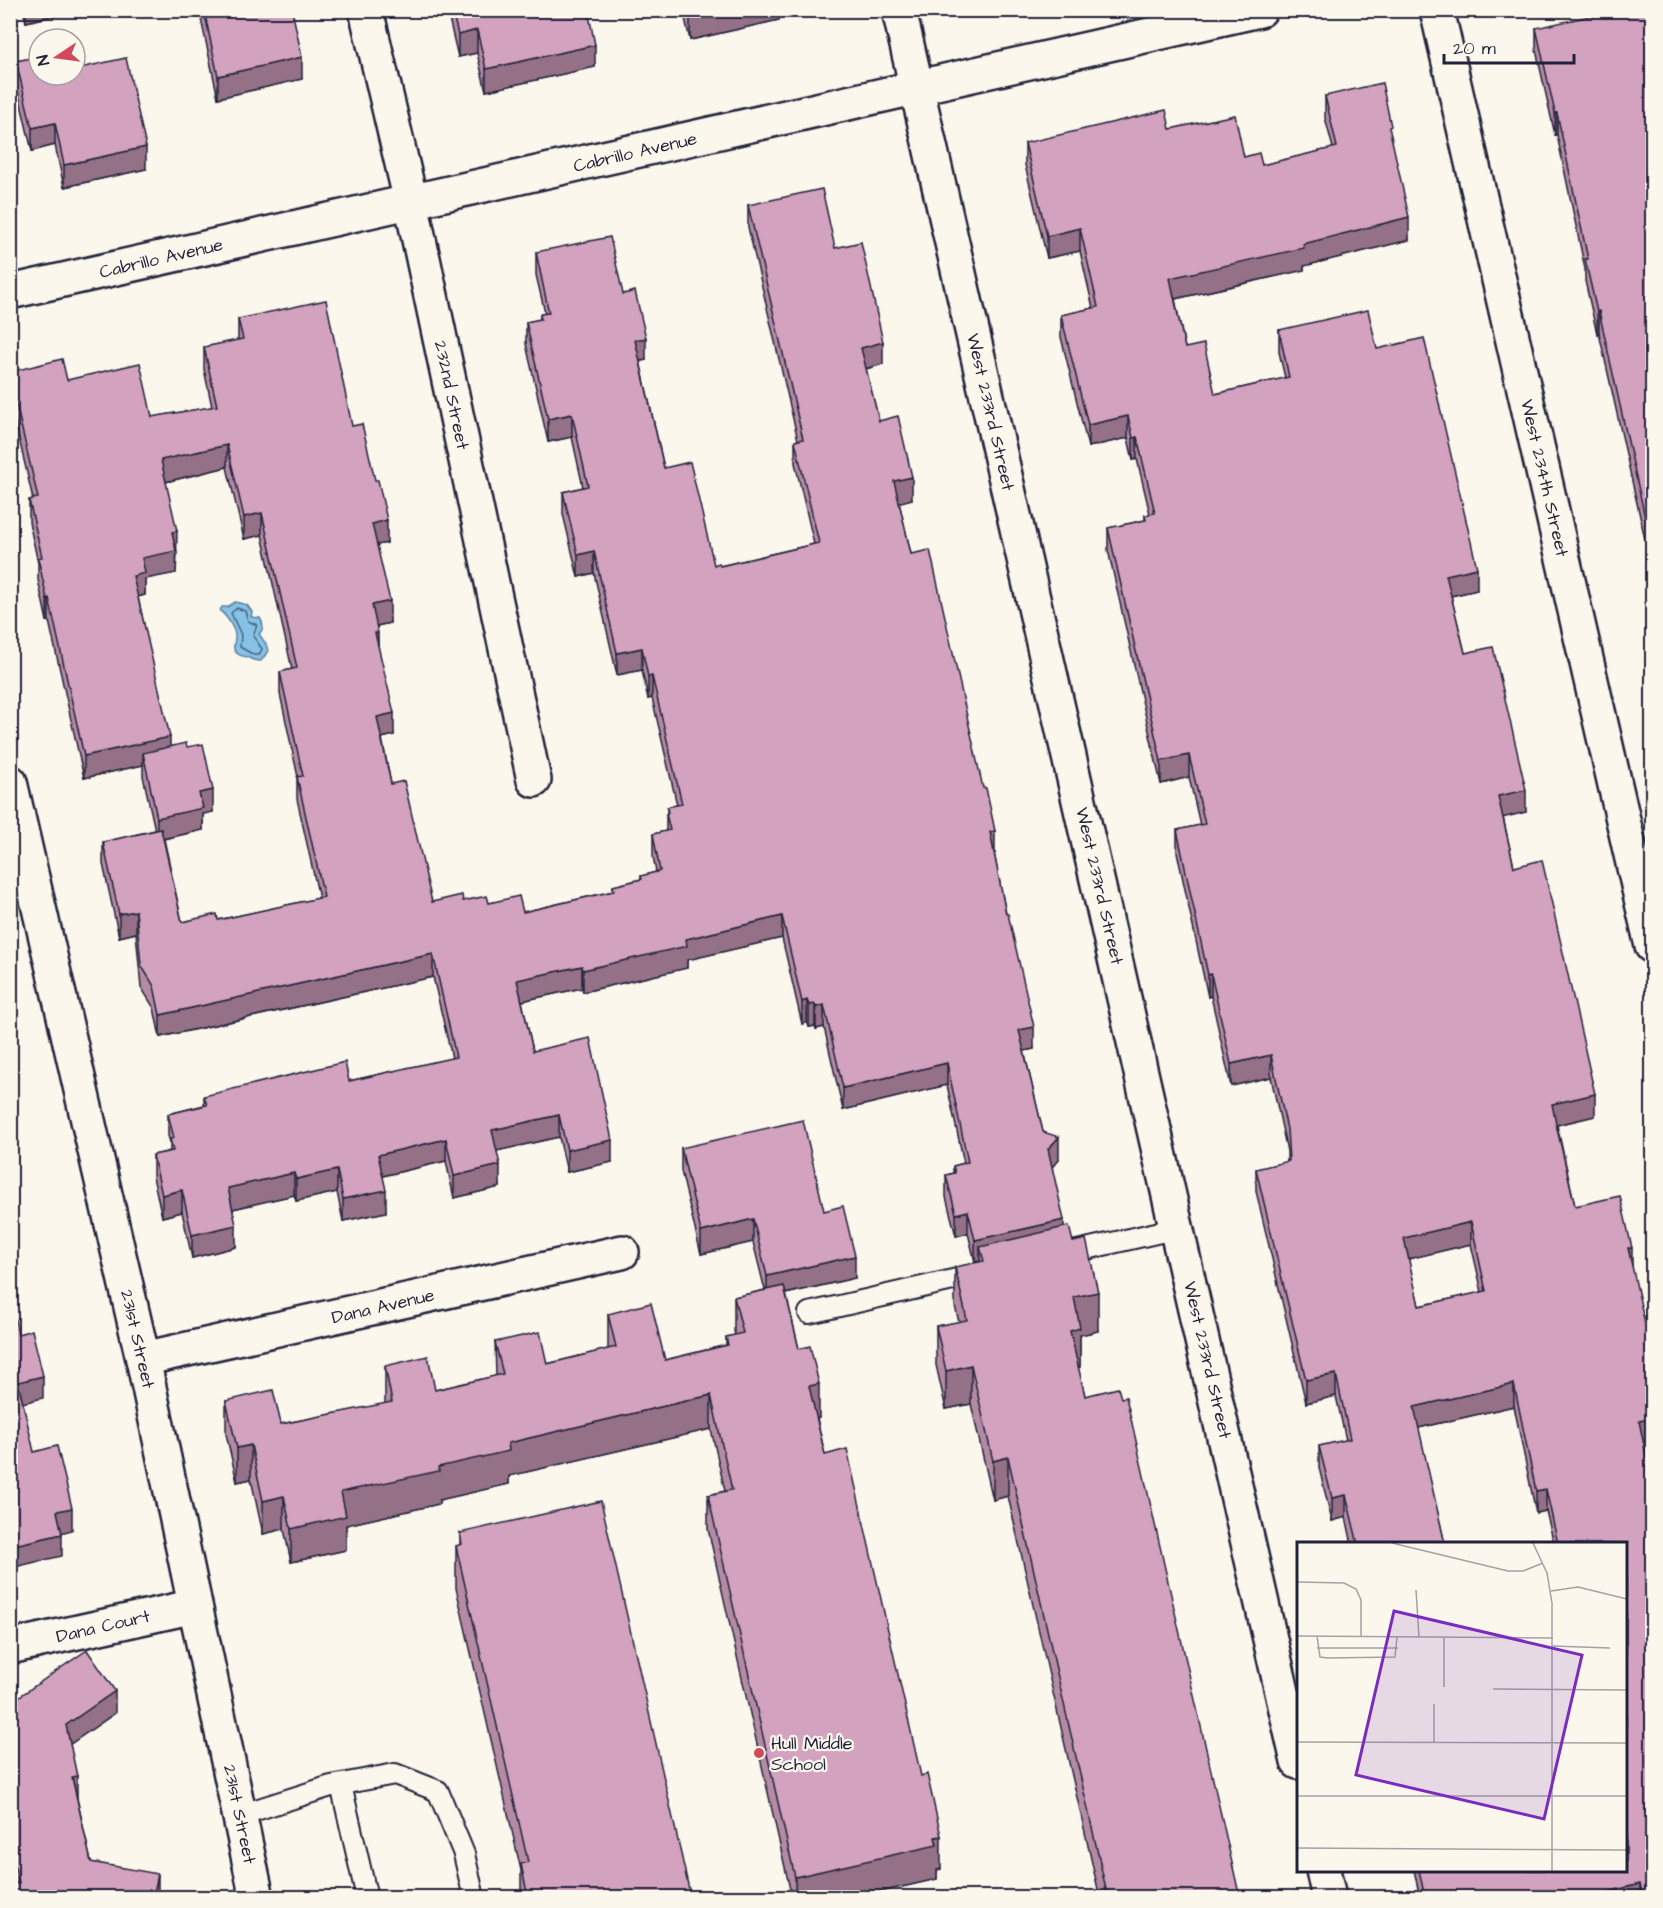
<svg xmlns="http://www.w3.org/2000/svg" width="1663" height="1908" font-family="'Architects Daughter',sans-serif">
<rect width="100%" height="100%" fill="#fbf7ec"/>
<filter id="ink" filterUnits="userSpaceOnUse"><feTurbulence type="fractalNoise" baseFrequency=".0167" numOctaves="2"/><feDisplacementMap in="SourceGraphic" scale="12" xChannelSelector="R" yChannelSelector="G"/><feConvolveMatrix kernelMatrix="1 2 1 2 8 2 1 2 1" color-interpolation-filters="sRGB"/></filter>
<g filter="url(#ink)">
<!-- water -->
<path fill="#85c2e5" stroke="#5d82a1" stroke-width="1.5" d="M235 602 247 605 252 612 251 617 260 618C264 624 264 629 259 634L266 644 268 651 261 661C254 661 253 660 247 657 242 655 242 657 238 654 230 649 236 642 235 635 234 627 225 614 220 611L222 607H227Z"/>
<g fill="none" stroke-linecap="round" stroke-linejoin="round">
<!-- shore -->
<polygon stroke="#4a627f" stroke-width="1.5" points="237,608 245,611 248,621 257,625 253,636 262,649 259,655 254,655 240,647 241,635 231,613"/>
<!-- lane casing -->
<g stroke="#22223b" stroke-width="24">
<g id="lane">
<polyline points="1064,1254 1178,1228"/>
<polyline points="809,1313 979,1274"/>
<polyline points="341,1785 367,1898"/>
<polyline points="240,1815 331,1786 395,1774 438,1791 464,1854 474,1898"/>
</g>
</g>
<!-- street casing -->
<g stroke="#22223b" stroke-width="38">
<g id="street">
<polyline points="366,10 411,202 534,780"/>
<polyline points="899,10 1298,1762"/>
<polyline points="1437,10 1652,946"/>
<polyline points="10,782 143,1359 257,1898"/>
<polyline points="143,1359 622,1252"/>
<polyline points="10,1647 195,1606"/>
<polyline points="1323,1870 1329,1898"/>
</g>
</g>
<!-- secondary casing -->
<g stroke="#22223b" stroke-width="38">
<polyline id="secondary" points="10,292 1260,10"/>
</g>
<!-- lane -->
<use href="#lane" stroke="#fbf7ec" stroke-width="20"/>
<!-- street -->
<use href="#street" stroke="#fbf7ec" stroke-width="33"/>
<!-- secondary -->
<use href="#secondary" stroke="#fbf7ec" stroke-width="33"/>
</g>
<!-- wall -->
<g fill="#b58ba4" stroke="#22223b" stroke-width="1.5" fill-rule="evenodd">
<polygon points="23,10 78,10 26,22"/>
<polygon points="201,10 292,10 302,79 218,98 201,19"/>
<polygon points="447,10 588,10 595,67 486,91 477,53 458,57"/>
<polygon points="683,10 779,10 779,20 690,40"/>
<polygon points="1536,28 1652,75 1653,77 1653,575 1599,333 1597,334 1585,281 1585,269 1557,135 1555,135 1536,50"/>
<polygon points="31,53 146,169 64,187 55,145 32,151 16,83 16,61 31,58"/>
<path d="M1325 96 1391 136 1409 240 1304 266V270L1175 299 1185 348 1215 394 1285 378 1279 352V330L1377 349 1477 590 1451 596 1465 653 1526 812 1503 817 1514 867 1595 1116 1557 1125 1575 1206 1632 1264 1643 1442 1653 1898H1420L1414 1870H1626V1544H1554L1546 1511 1536 1513 1514 1406 1418 1428 1445 1544H1352L1346 1517 1332 1521 1319 1468V1446L1346 1440 1336 1396 1306 1403 1256 1191V1169L1287 1162V1151L1271 1077 1231 1086 1211 996 1208 997 1177 852V830L1200 825 1189 777 1161 784 1108 550V528L1145 520V515L1150 514 1137 459 1133 460 1128 438 1088 447 1061 337V315L1093 308 1080 251 1047 258 1025 165V143L1170 129 1244 157 1262 165 1333 148 1325 118ZM1471 1244 1482 1292 1419 1306 1408 1259Z"/>
<path d="M748 205 835 248 883 364 866 369 879 421 912 499 899 502 911 554 995 853H994L1006 914 1034 1049 1024 1051 1043 1132 1059 1159 1052 1167 1064 1228 1073 1242 1098 1331 1080 1335V1367L1078 1368 1085 1396 1240 1898H1100L1008 1496 993 1500 971 1404 946 1409 936 1365V1326L959 1322 955 1306V1267L980 1262H975L968 1233 956 1236 946 1197V1175L953 1173V1166L964 1163 947 1085 843 1110 824 1027 816 1029 815 1026 809 1027 807 1022 802 1024 782 938 687 960V968L583 992 582 988 522 1001 533 1051 612 1162 567 1172 559 1137 496 1151 500 1187 454 1198 446 1161 383 1176 386 1212 343 1221 337 1192 296 1201 294 1195 233 1209 236 1247 192 1258 182 1212 162 1217 153 1177V1155L170 1151V1142L168 1136V1114L204 1105V1096L349 1081 452 1058 433 977 160 1037 154 1008 141 987 136 933 119 937 103 864V842L155 830 143 776V765L84 778 49 621H47L38 580V563L29 522V500L33 499 10 400V372L67 380 152 417 212 407 204 369V347L238 340V319L352 426 387 543 377 545 390 623 377 626 378 646 394 735 382 738 391 784 432 902 463 901 489 903 523 912 613 891V886L641 879V876L656 872 653 856V834L666 831V814L667 813V807L677 805 652 698 648 699 642 670 617 675 594 573 578 577 563 514V492L583 487 572 437 548 442 526 344V322L540 319V314L545 313 536 275V252L623 294 646 360 640 361 664 468 714 565 720 566 814 544 795 463V441L798 440 748 227ZM227 467 244 539 262 535 292 669 280 672V694L298 777H297V799L319 898 218 920 182 922 164 839 203 830V814L213 812 187 747H170L138 597 145 595V579L176 573 177 553 166 482Z"/>
<polygon points="681,1148 824,1211 855,1278 786,1294 799,1349 819,1418 817,1418 825,1455 941,1869 937,1870 937,1879 854,1898 792,1898 708,1529 708,1495 725,1491 711,1429 509,1476 509,1484 439,1500 439,1504 346,1525 346,1550 291,1562 284,1529 263,1534 251,1479 237,1482 226,1434 226,1401 281,1424 385,1404 385,1366 435,1390 496,1376 495,1342 547,1364 608,1349 608,1314 665,1360 726,1345 726,1337 735,1335 734,1331 734,1297 765,1290 753,1242 701,1254 681,1171"/>
<polygon points="10,1220 13,1236 13,1258 10,1259"/>
<polygon points="460,1533 691,1898 521,1898 521,1870 456,1588 456,1546 460,1545"/>
<polygon points="10,1703 115,1713 70,1744 77,1798 91,1862 14,1884 10,1870"/>
</g>
<!-- shaded-wall -->
<g fill="#947186" stroke="#22223b" stroke-width="1.5">
<polygon points="26,10 78,10 26,22"/>
<polygon points="722,10 779,10 779,20 690,40 690,18"/>
<polygon points="477,30 477,53 458,57 458,35"/>
<polygon points="595,45 595,67 486,91 486,69"/>
<polygon points="1653,52 1653,74 1648,76 1648,53"/>
<polygon points="302,57 302,79 218,98 218,76"/>
<rect x="1555" y="113" width="2" height="22"/>
<polygon points="55,123 55,145 32,151 32,128"/>
<polygon points="146,147 146,169 64,187 64,165"/>
<polygon points="1409,217 1409,240 1304,266 1304,270 1170,300 1170,278"/>
<polygon points="1080,228 1080,251 1047,258 1047,236"/>
<polygon points="1599,311 1599,333 1597,334 1597,312"/>
<polygon points="646,338 646,360 635,362 635,340"/>
<polygon points="883,342 883,364 861,370 861,348"/>
<polygon points="572,414 572,437 548,442 548,419"/>
<polygon points="1128,416 1128,438 1088,447 1088,425"/>
<polygon points="1137,437 1137,459 1133,460 1133,438"/>
<polygon points="227,445 227,467 161,483 161,460"/>
<polygon points="912,477 912,499 894,504 894,481"/>
<polygon points="262,513 262,535 244,539 244,517"/>
<polygon points="387,520 387,543 372,546 372,524"/>
<polygon points="177,531 176,573 145,579 145,595 133,598 133,576 142,558 172,532"/>
<polygon points="594,551 594,573 578,577 578,555"/>
<polygon points="1477,568 1477,590 1446,597 1446,575"/>
<polygon points="49,598 49,621 47,621 47,599"/>
<polygon points="390,601 390,623 372,627 372,605"/>
<polygon points="375,633 378,633 378,655"/>
<polygon points="642,648 642,670 617,675 617,653"/>
<polygon points="652,676 652,698 648,699 648,677"/>
<polygon points="394,713 394,735 377,739 377,717"/>
<polygon points="170,737 170,759 143,753 143,765 84,778 84,756"/>
<polygon points="1189,755 1189,777 1161,784 1161,761"/>
<polygon points="213,790 213,812 203,814 203,830 157,840 157,818 199,793"/>
<polygon points="1526,790 1526,812 1498,819 1498,796"/>
<polygon points="995,831 995,853 990,854 990,832"/>
<polygon points="136,911 136,933 119,937 119,914"/>
<polygon points="782,916 782,938 687,960 687,968 583,992 583,970 686,939"/>
<polygon points="433,954 433,977 160,1037 160,1015"/>
<polygon points="582,966 582,988 517,1002 517,980"/>
<polygon points="1211,974 1211,996 1208,997 1208,975"/>
<polygon points="807,1000 807,1022 802,1024 802,1002"/>
<polygon points="815,1004 815,1026 809,1027 809,1005"/>
<polygon points="824,1005 824,1027 816,1029 816,1007"/>
<polygon points="1034,1027 1034,1049 1019,1052 1019,1030"/>
<polygon points="1271,1055 1271,1077 1231,1086 1231,1064"/>
<polygon points="947,1063 947,1085 843,1110 843,1088"/>
<polygon points="1595,1094 1595,1116 1552,1126 1552,1104"/>
<polygon points="559,1115 559,1137 492,1152 492,1130"/>
<polygon points="1059,1137 1059,1159 1048,1172 1048,1149"/>
<polygon points="446,1139 446,1161 378,1177 378,1155"/>
<polygon points="612,1140 612,1162 567,1172 567,1150"/>
<polygon points="500,1165 500,1187 454,1198 454,1176"/>
<polygon points="337,1170 337,1192 296,1201 296,1179"/>
<polygon points="294,1173 294,1195 228,1210 228,1188"/>
<polygon points="182,1190 182,1212 162,1217 162,1195"/>
<polygon points="386,1190 386,1212 343,1221 343,1199"/>
<polygon points="968,1211 968,1233 956,1236 956,1214"/>
<polygon points="753,1219 753,1242 701,1254 701,1232"/>
<polygon points="1064,1220 1064,1242 980,1247 980,1261 975,1262 975,1240"/>
<polygon points="1471,1222 1471,1244 1404,1260 1404,1238"/>
<polygon points="236,1225 236,1247 192,1258 192,1235"/>
<polygon points="1628,1248 1632,1248 1632,1270"/>
<polygon points="855,1256 855,1278 767,1298 767,1276"/>
<polygon points="1098,1292 1098,1331 1080,1335 1080,1367 1070,1370 1070,1331 1074,1297"/>
<polygon points="971,1365 971,1404 946,1409 946,1371"/>
<polygon points="1336,1374 1336,1396 1306,1403 1306,1380"/>
<polygon points="43,1376 43,1398 18,1404 18,1382"/>
<polygon points="819,1384 819,1418 809,1420 809,1386"/>
<polygon points="1514,1384 1514,1406 1414,1429 1414,1407"/>
<polygon points="711,1395 711,1429 509,1476 509,1484 439,1500 439,1504 346,1525 346,1550 291,1562 291,1529 341,1492 438,1467 508,1443"/>
<polygon points="1653,1418 1653,1440 1639,1443 1639,1421"/>
<polygon points="251,1445 251,1479 237,1482 237,1448"/>
<polygon points="1008,1457 1008,1496 993,1500 993,1461"/>
<polygon points="1546,1489 1546,1511 1536,1513 1536,1491"/>
<polygon points="1346,1495 1346,1517 1332,1521 1332,1498"/>
<polygon points="284,1496 284,1529 263,1534 263,1501"/>
<polygon points="72,1508 72,1530 57,1534 57,1511"/>
<polygon points="62,1534 62,1556 10,1568 10,1546"/>
<polygon points="115,1691 115,1713 66,1747 66,1725"/>
<polygon points="77,1776 77,1798 72,1777"/>
<polygon points="941,1836 941,1869 937,1870 937,1879 854,1898 795,1898 795,1877"/>
<polygon points="158,1874 158,1896 157,1898 153,1898"/>
<polygon points="1640,1884 1640,1898 1584,1898"/>
</g>
<!-- building -->
<g fill="#d3a2bf" stroke="#22223b" stroke-width="1.5" fill-rule="evenodd">
<polygon points="204,10 292,10 302,57 218,76"/>
<polygon points="452,10 588,10 595,45 486,69 477,30 458,35"/>
<polygon points="688,10 722,10 690,18"/>
<polygon points="1617,10 1653,10 1653,52 1648,53 1653,77 1653,553 1599,311 1597,312 1585,259 1588,259 1557,113 1555,113 1536,28"/>
<polygon points="39,51 39,75 75,75 75,69 126,58 146,147 64,165 55,123 32,128 16,61 32,58 31,53"/>
<path d="M1382 83 1391 126 1389 127 1409 217 1303 244 1304 248 1170 278 1185 348 1204 344 1215 394 1289 377 1279 330 1368 310 1377 349 1424 338 1477 568 1446 575 1465 653 1493 647 1526 790 1498 796 1514 867 1542 860 1595 1094 1552 1104 1556 1124 1575 1206 1620 1196 1632 1248H1628L1653 1359V1418L1639 1421 1653 1489V1898H1643L1640 1884 1584 1898H1425L1419 1870H1626V1544H1558L1546 1489 1536 1491 1514 1384 1414 1407 1445 1544H1358L1346 1495 1332 1498 1319 1446 1350 1439 1336 1374 1306 1380 1256 1169 1289 1161 1287 1129 1271 1055 1231 1064 1211 974 1208 975 1177 830 1205 824 1189 755 1161 761 1108 528 1146 520 1145 515 1155 513 1137 437 1133 438 1128 416 1088 425 1061 315 1098 307 1080 228 1047 236 1025 143 1166 110 1170 129 1235 115 1244 157 1259 153 1262 165 1337 147 1325 96ZM1471 1222 1486 1291 1419 1306 1404 1238Z"/>
<polygon points="822,189 835,248 861,242 883,342 861,348 879,421 898,416 912,477 894,481 911,554 930,550 983,788 986,788 995,831 990,832 1006,914 1008,914 1034,1027 1019,1030 1043,1132 1059,1137 1048,1149 1064,1220 975,1240 968,1211 956,1214 946,1175 955,1173 953,1166 968,1162 947,1063 843,1088 824,1005 816,1007 815,1004 809,1005 807,1000 802,1002 782,916 686,939 687,946 583,970 582,966 517,980 533,1051 590,1038 612,1140 567,1150 559,1115 492,1130 500,1165 454,1176 446,1139 378,1155 386,1190 343,1199 337,1170 296,1179 294,1173 228,1188 236,1225 192,1235 182,1190 162,1195 153,1155 173,1151 170,1139 174,1138 168,1114 207,1105 204,1096 345,1062 349,1081 456,1057 433,954 160,1015 154,986 141,965 136,911 119,914 103,842 161,829 182,922 217,914 218,920 324,897 297,777 303,776 280,672 297,668 262,513 244,517 227,445 161,460 177,531 172,532 176,551 142,558 145,573 133,576 170,737 84,756 49,598 47,599 38,558 42,557 29,500 38,498 10,378 10,372 62,359 67,380 140,363 152,417 217,406 204,347 243,339 238,319 326,300 352,426 362,424 375,480 378,480 387,520 372,524 390,601 372,605 378,633 375,633 394,713 377,717 391,784 404,781 432,902 462,895 463,901 487,896 489,903 519,896 523,912 614,891 613,886 642,879 641,876 660,871 653,834 670,830 666,814 668,813 667,807 682,804 652,676 648,677 642,648 617,653 594,551 578,555 563,492 588,486 572,414 548,419 526,322 541,319 540,314 549,313 536,252 610,237 623,294 635,291 646,338 635,340 664,468 690,462 714,565 719,563 720,566 819,543 795,441 803,439 748,205"/>
<polygon points="186,743 187,747 203,744 213,790 199,793 203,808 157,818 143,753"/>
<polygon points="803,1120 824,1211 843,1206 855,1256 767,1276 753,1219 701,1232 681,1148"/>
<polygon points="10,1220 13,1236 10,1237"/>
<polygon points="1069,1226 1073,1242 1086,1239 1098,1292 1074,1297 1080,1328 1070,1331 1085,1396 1118,1388 1121,1398 1126,1397 1240,1898 1108,1898 1008,1457 993,1461 971,1365 946,1371 936,1326 967,1320 955,1267 984,1261 980,1247"/>
<polygon points="784,1286 799,1349 810,1346 819,1384 809,1386 825,1455 847,1449 921,1776 927,1774 941,1836 935,1837 937,1845 795,1877 708,1495 732,1490 711,1395 508,1443 509,1451 438,1467 439,1471 341,1492 346,1516 291,1529 284,1496 263,1501 251,1445 237,1448 226,1401 273,1390 281,1424 392,1402 385,1366 428,1356 435,1390 503,1374 495,1342 540,1332 547,1364 616,1347 608,1314 651,1303 665,1360 728,1345 726,1337 743,1333 734,1297"/>
<polygon points="10,1291 18,1334 32,1330 43,1376 18,1382 34,1452 57,1446 72,1508 57,1511 62,1534 10,1546"/>
<polygon points="601,1501 691,1898 528,1898 521,1864 528,1862 456,1546 462,1544 460,1533"/>
<polygon points="87,1650 115,1691 66,1725 77,1776 72,1777 91,1862 158,1874 153,1898 10,1898 10,1885 19,1883 10,1848 10,1703"/>
</g>
</g>
<!-- markers -->
<circle fill="#d1495b" stroke="#fbf7ec" stroke-width="2" cx="759" cy="1753" r="6"/>
<g text-anchor="middle" stroke-width="4.5" stroke-linejoin="round" paint-order="stroke">
<!-- street labels -->
<g font-size="18" fill="#22223b" stroke="#fbf7ec">
<text transform="translate(635 152) rotate(-13)" y="6">Cabrillo Avenue</text>
<text transform="translate(161 258) rotate(-13)" y="6">Cabrillo Avenue</text>
<text transform="translate(452 395) rotate(78)" y="6">232nd Street</text>
<text transform="translate(991 412) rotate(77)" y="6">West 233rd Street</text>
<text transform="translate(1545 478) rotate(77)" y="6">West 234th Street</text>
<text transform="translate(1100 886) rotate(77)" y="6">West 233rd Street</text>
<text transform="translate(383 1306) rotate(-13)" y="6">Dana Avenue</text>
<text transform="translate(138 1339) rotate(77)" y="6">231st Street</text>
<text transform="translate(1208 1360) rotate(77)" y="6">West 233rd Street</text>
<text transform="translate(103 1626) rotate(-13)" y="6">Dana Court</text>
<text transform="translate(240 1814) rotate(78)" y="6">231st Street</text>
</g>
<!-- poi labels -->
<g font-size="18" fill="#22223b" stroke="#fbf7ec" text-anchor="start">
<text x="771" y="1749">Hull Middle<tspan x="771" dy="21">School</tspan></text>
</g>
</g>
<!-- overview -->
<g transform="translate(1297 1542)">
<rect width="330" height="330" fill="#fbf7ec"/>
<path fill="none" stroke="#a4a2a5" stroke-width="1.5" d="M95 1 211 29H226L246 21M236 1 250 31 255 61V329M0 40 47 41 59 47 64 58V94M119 48 122 95M254 49 281 45 330 57M0 94 256 96M20 94 23 115 31 116 98 115 100 95M256 104 313 106M20 106H101M147 145V96M196 147 330 148M137 162V201M0 200 330 201M0 254H330M0 306 330 308"/>
<path fill="#7b2cbf" fill-opacity="0.15" stroke="#7b2cbf" stroke-width="3" d="M97 69 285 113 247 277 59 233Z"/>
<rect width="330" height="330" fill="none" stroke="#22223b" stroke-width="3"/>
</g>
<!-- margin -->
<rect width="1663" height="1908" fill="none" stroke="#fbf7ec" stroke-width="36"/>
<rect x="18" y="18" width="1627" height="1872" fill="none" stroke="#22223b" stroke-width="2" filter="url(#ink)"/>
<!-- north arrow -->
<g transform="translate(57 57) rotate(257)"><circle r="28" fill="#fbf7ec" stroke="#a4a2a5" stroke-width="1.5"/>
<path d="M0-4.5L10 22L0 15L-10 22Z" fill="#d1495b"/>
<text y="-9" font-size="16" font-weight="bold" text-anchor="middle" fill="#22223b">N</text>
</g>
<!-- scale -->
<path d="M1444 54v9h130v-9" fill="none" stroke="#22223b" stroke-width="3"/>
<text x="1453" y="54" font-size="18" fill="#22223b" stroke="#fbf7ec" stroke-width="4.5" paint-order="stroke">20 m</text>
</svg>
